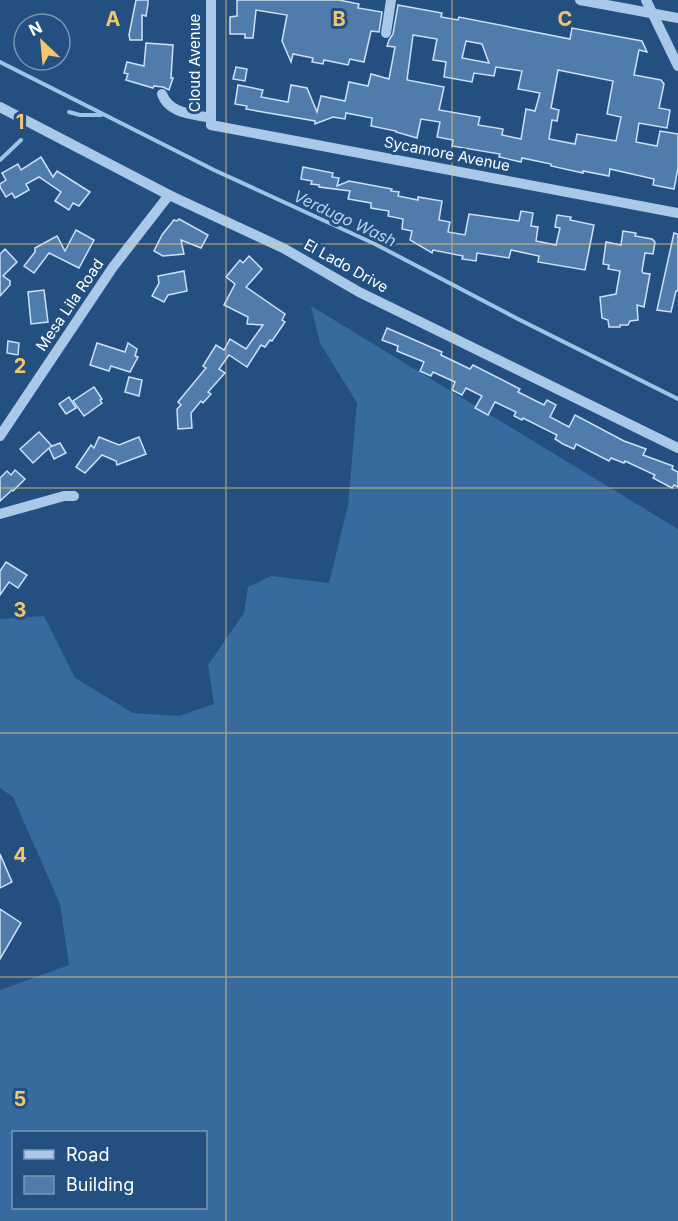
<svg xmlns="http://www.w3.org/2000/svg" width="678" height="1221" font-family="Inter,sans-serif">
<rect width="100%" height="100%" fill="#235081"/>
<!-- grass -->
<path fill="#376a9e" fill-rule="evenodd" d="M311 306 678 529V1221H0V990L69 965 60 904 13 797 0 788V619L44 616 75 678 133 713 179 716 214 704 208 665 244 613 248 587 271 576 329 583 348 505 357 403 320 343ZM14 1132H206V1208H14Z"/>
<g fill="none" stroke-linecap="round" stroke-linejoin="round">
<!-- stream -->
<g stroke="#9ec3e8" stroke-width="4">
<polyline points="0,62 214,170 375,244 516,318 678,399"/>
<polyline points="69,112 80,115 101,115"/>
<polyline points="0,160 21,140"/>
</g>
</g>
<!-- building -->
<g fill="#507cab" stroke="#cde1f5" stroke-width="1.5" fill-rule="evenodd">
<polygon points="136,0 148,0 148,4 146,16 142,15 142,40 130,40 129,35"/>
<polygon points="237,0 339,0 359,4 358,8 382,12 379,32 371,31 364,62 350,59 348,65 324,60 323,64 312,62 313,58 293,54 291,62 282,41 287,15 256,10 253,38 245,38 245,34 230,34 230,17 237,16"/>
<path d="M398 5 442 13 441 17 458 20 459 17 570 39 572 28 642 41 647 52 639 50 634 75 661 80 664 84 659 108 670 110 667 128 639 123 636 142 657 146 660 131 678 134V168L674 189 653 185 654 179 610 169 609 176 583 171V173L551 166V164L522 158 521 162 499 157 500 154 452 146 453 140 437 137 440 122 421 119 417 138 396 132V131L371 126 372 118 346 113 345 119 333 117 315 124V121L246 109 247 106 235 104 238 85 263 90 261 97 288 102 291 85 307 88 317 112 321 96 345 101 349 82 368 86 371 74 389 79 395 47 387 46 389 40 393 34ZM413 35 437 39 433 60 446 62 444 77 472 82 474 73 494 76 496 67 522 71 518 89 540 93 535 111 526 109 521 139 502 135 503 129 478 125 480 117 439 110 444 87 407 80ZM466 41 482 44 489 63 462 58ZM558 70 613 81 607 114 621 117 616 141 577 134 575 144 549 139 552 120 557 121 559 110 551 108Z"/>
<polygon points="146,43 173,45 171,78 173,78 169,90 163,87 154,86 153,88 126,80 128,74 124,73 127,62 144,66"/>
<polygon points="236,67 247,69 245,81 233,79"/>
<polygon points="41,157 53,177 57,171 90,192 79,206 73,203 69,210 55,201 61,192 39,177 26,184 29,190 15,198 12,193 6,197 0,187 0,184 6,180 2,173 18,164 21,170"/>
<polygon points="303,167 333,173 332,177 339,178 337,186 349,181 392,189 391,191 399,192 398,196 418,200 418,197 442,201 439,220 450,222 448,232 465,235 469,214 519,221 521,211 533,213 531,226 538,227 536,241 556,245 560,228 555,227 557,215 571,217 570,220 594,225 585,270 538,262 539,256 511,250 509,258 477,253 476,261 462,259 463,256 433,250 432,253 410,240 412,231 402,229 403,219 388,216 389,211 371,208 371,203 348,199 350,191 319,187 319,185 311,184 312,181 301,179"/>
<polygon points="179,219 208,235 201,248 181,240 184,254 163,256 154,251 162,235 174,220 177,221"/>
<polygon points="76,230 94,240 79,268 49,253 34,273 24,266 35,252 35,248 57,236 65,251"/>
<polygon points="623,231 636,233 635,236 652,239 655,242 653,254 645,253 642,271 643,273 650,274 644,307 637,305 638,320 630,321 628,325 620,325 620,327 609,327 608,320 602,318 600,297 616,294 620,271 608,269 609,265 603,264 606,242 621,245"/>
<polygon points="674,233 678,234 678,291 676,291 671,312 657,310"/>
<polygon points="5,249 17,262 3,276 10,281 10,285 0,296 0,254"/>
<polygon points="249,256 262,269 246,287 285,314 282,320 285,322 272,341 270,340 265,347 261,345 247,367 229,355 219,369 225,373 208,392 211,394 203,403 201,401 191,413 192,428 178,429 177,409 181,405 178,402 206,368 203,366 216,345 224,350 230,339 246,349 263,325 247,324 248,317 224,305 235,284 226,277 240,260 243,263"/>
<polygon points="184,271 187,291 168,295 164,302 152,296 159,283 158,276"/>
<polygon points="44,290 48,322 31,324 28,292"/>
<polygon points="387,328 442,352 441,355 470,369 473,365 520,389 518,392 544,405 547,400 556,405 550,417 569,427 575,415 624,441 646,449 643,455 673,466 672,469 678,472 678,487 674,485 672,488 653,478 655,475 625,461 624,463 611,458 609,461 576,444 574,449 563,444 555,439 557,435 523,418 522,420 514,416 516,412 495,402 488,415 475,408 482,396 466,388 462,395 452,390 455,382 433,372 431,376 420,371 424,362 397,351 398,346 382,340"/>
<polygon points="8,341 19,343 18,355 7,353"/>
<polygon points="97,343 125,352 128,343 137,349 135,356 138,357 130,372 111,366 109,371 90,365"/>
<polygon points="129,377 142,380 139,396 125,392"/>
<polygon points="94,387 102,399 100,400 102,403 84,416 73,401"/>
<polygon points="69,397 76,408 66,414 59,404"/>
<polygon points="39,432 52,446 50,447 60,443 66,453 54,459 49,448 33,463 20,449"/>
<polygon points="99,437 119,445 139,437 146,454 117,465 116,461 102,455 85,473 76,467 91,445 94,448"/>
<polygon points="15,470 25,479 13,491 12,490 0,501 0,478 7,471 11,475"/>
<polygon points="6,562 27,575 18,588 9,582 0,595 0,571"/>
<polygon points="0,854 12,882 0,888"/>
<polygon points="0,909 21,923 0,959"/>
</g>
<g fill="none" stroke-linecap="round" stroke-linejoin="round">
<!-- minor -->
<g stroke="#aac8e7" stroke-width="10">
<polyline points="211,0 211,125 678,213"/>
<polyline points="580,0 678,18"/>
<polyline points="646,0 678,66"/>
<polyline points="386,33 391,0"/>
<path d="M162 94C169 114 193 114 211 118"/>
<polyline points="0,107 169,195 285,249 359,292 678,448"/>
<polyline points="0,436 113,267 169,195"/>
<polyline points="0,514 64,496 74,496"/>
</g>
</g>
<!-- grid -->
<path fill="none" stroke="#f2c66d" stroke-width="1.5" stroke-opacity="0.55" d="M226 0V1221M452 0V1221M0 244H678M0 488H678M0 733H678M0 977H678"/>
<g text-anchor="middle" stroke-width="6" stroke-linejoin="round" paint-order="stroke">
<!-- street labels -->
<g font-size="15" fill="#fff" stroke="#235081">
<text transform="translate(195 63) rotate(-90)" y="5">Cloud Avenue</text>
<text transform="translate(447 154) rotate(11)" y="5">Sycamore Avenue</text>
<text transform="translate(346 266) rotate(29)" y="5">El Lado Drive</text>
<text transform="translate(70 305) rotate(-56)" y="5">Mesa Lila Road</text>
</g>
<!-- water labels -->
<g font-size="16" font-style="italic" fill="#b5d2ef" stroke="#235081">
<text transform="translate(345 218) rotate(25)" y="6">Verdugo Wash</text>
</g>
</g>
<g font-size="20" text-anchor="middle" font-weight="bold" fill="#f2c66d" stroke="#235081" stroke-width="6" stroke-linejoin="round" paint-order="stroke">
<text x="113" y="26">A</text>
<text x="339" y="26">B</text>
<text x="565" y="26">C</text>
<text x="20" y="129">1</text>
<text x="20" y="373">2</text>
<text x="20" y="617">3</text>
<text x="20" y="862">4</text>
<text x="20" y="1106">5</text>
</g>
<!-- legend -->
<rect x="12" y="1131" width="195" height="78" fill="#235081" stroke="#7b96b3" stroke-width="1.5"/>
<rect x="24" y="1150" width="30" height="9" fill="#aac8e7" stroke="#7b96b3" stroke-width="1.5"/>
<text x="66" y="1161" font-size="18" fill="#ffffff">Road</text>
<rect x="24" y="1176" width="30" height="18" fill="#507cab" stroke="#7b96b3" stroke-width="1.5"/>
<text x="66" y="1191" font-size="18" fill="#ffffff">Building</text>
<!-- north arrow -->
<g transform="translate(42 42) rotate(334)"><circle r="28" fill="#235081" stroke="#7b96b3" stroke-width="1.5"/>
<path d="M0-4.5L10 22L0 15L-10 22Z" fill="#f2c66d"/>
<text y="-9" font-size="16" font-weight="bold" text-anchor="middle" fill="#ffffff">N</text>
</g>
</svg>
